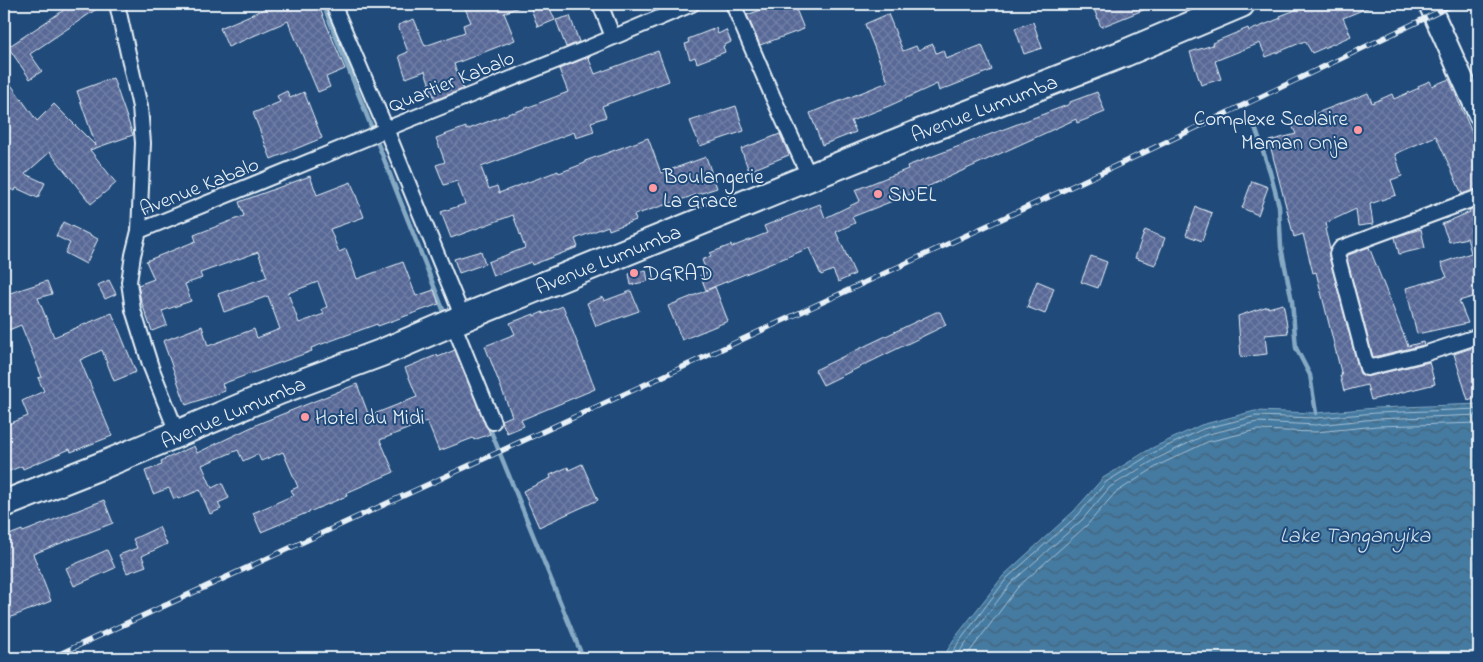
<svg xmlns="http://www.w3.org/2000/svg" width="1483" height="662" font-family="'Indie Flower',sans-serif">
<defs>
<pattern id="water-waves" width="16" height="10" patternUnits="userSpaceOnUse" patternTransform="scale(1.25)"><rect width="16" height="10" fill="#447aa1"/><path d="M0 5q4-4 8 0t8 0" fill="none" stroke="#45647a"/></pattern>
<pattern id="building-cross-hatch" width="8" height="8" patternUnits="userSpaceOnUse" patternTransform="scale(1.25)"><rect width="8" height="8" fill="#596997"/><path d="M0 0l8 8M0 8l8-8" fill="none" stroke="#717fa6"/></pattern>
</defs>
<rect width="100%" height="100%" fill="#1f4a7a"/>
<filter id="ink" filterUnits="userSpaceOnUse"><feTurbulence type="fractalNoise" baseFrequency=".02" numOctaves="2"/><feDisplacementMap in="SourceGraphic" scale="10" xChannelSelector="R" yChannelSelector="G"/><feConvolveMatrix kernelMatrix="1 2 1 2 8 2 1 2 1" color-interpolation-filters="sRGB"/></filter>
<g filter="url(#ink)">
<!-- water -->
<polygon fill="url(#water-waves)" stroke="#86aac4" points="1479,404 1479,658 943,658 954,639 1004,575 1074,511 1103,478 1150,449 1201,425 1255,411 1316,413 1376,408"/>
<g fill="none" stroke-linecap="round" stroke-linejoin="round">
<!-- shore -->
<g stroke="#a6c1d5" stroke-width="1">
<polyline points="949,658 959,642 1007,578 1078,515 1106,482 1153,453 1203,429 1256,416 1316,418 1376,413 1479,409"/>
<polyline points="956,658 964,645 1012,582 1082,520 1110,487 1156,459 1205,435 1257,422 1316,425 1376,419 1479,415"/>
<polyline points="965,658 1018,587 1087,525 1115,493 1159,465 1207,442 1257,430 1316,432 1377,426 1479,423"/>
</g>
<!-- stream -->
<g stroke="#86aac4" stroke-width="4.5">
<polyline points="323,4 446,317"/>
<polyline points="1254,124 1270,172 1279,206 1281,247 1292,301 1296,348 1310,375 1316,413"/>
<polyline points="488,424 583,658"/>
</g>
</g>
<!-- building -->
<g fill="url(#building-cross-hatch)" stroke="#e8f1f8" fill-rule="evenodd">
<polygon points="73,4 104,4 30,54 42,71 30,79 8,47"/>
<polygon points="276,4 318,4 345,69 326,77 330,87 318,92 288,21 228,47 220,28"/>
<polygon points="463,4 526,4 504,13 515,40 454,64 463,89 435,100 425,71 406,78 399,56 408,52 398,25 414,19 425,46 465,32 463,25 471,22"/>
<polygon points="529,4 548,4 555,20 538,27"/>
<polygon points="776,4 794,4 804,29 760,45 747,15"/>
<polygon points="1092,4 1158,4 1101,27"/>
<polygon points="1311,4 1377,4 1343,18 1351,36 1312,53 1305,41 1266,57 1260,43 1215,61 1221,79 1201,85 1190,52 1213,45 1212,43 1248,28 1249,31 1281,18 1280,16"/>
<polygon points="888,14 903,51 916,46 918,50 933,44 936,53 943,50 946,59 982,45 992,70 939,91 937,84 889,106 851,121 856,132 822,145 810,113 888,82 865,24"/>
<polygon points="570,16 579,42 566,47 556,20"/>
<polygon points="1033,22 1042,48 1024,54 1015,28"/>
<polygon points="716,28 718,34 726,30 731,42 723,46 725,52 697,63 695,57 690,59 685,44 689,43 688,39"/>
<polygon points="658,51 669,81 602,106 606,117 591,122 594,132 576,138 574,132 481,167 489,189 497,186 499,193 558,171 559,173 585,163 585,161 648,138 661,173 706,157 717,188 634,215 636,220 609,230 608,226 575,239 578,247 532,265 531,262 493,276 488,262 525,248 513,215 451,238 441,212 465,204 457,181 444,185 436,165 445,162 436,138 466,127 466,130 513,112 513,113 568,92 559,69 588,57 595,74"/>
<polygon points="4,75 37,121 54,104 96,146 77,91 113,78 133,135 90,150 116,183 91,204 50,152 25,174 45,183 38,198 16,188 15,191 4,187 4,181 10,167 4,161"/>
<polygon points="1449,79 1479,149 1479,188 1462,194 1436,136 1395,154 1402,176 1391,180 1396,195 1370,204 1373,224 1358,226 1356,209 1326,223 1327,228 1325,229 1330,249 1329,256 1360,374 1369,376 1429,362 1435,384 1371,400 1367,385 1344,391 1340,376 1342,376 1316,272 1313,273 1303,234 1294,237 1269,141 1296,134 1291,123 1368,93 1372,103 1392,94 1394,99 1419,88 1418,86 1430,81 1432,86"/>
<polygon points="287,91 290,98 304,92 322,138 271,159 253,113 280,102 277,96"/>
<polygon points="1097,92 1105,112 1077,123 1076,119 918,191 852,217 855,223 836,232 855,274 838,282 833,270 821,275 809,248 706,290 700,275 707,273 702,260 711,256 710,253 731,245 732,247 767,233 764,226 820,204 825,218 860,201 855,190 908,169 907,166 1070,104 1070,102"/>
<polygon points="736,106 744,131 700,146 690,121"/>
<polygon points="780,134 789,155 749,171 741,149"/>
<path d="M310 176 317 195 351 182 364 217 330 229 339 252 346 249 357 279 403 262 416 296 434 290 439 304 378 326 377 324 311 348 312 351 290 359 222 384 225 391 186 405 163 341 202 326 208 346 254 329 257 338 280 329 268 296 224 312 218 294 267 277 258 252 200 273 202 278 185 284 191 301 162 311 167 325 152 331 141 301 138 285 154 279 146 261 196 241 194 235 244 216 239 202ZM318 282 327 307 322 309 324 314 299 323 288 293Z"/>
<polygon points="1252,181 1268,187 1258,215 1242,208"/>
<polygon points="1479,206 1479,295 1459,301 1468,323 1417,334 1406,288 1447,277 1441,263 1471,253 1467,238 1449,242 1442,224 1470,212 1469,210"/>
<polygon points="1196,207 1212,213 1202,241 1186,235"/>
<polygon points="63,222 98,239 86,264 65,253 70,243 56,236"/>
<polygon points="1421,229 1425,248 1399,254 1395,237"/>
<polygon points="1145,230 1165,238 1155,265 1135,258"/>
<polygon points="1369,247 1408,346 1423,342 1424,345 1373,357 1346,256"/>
<polygon points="481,251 485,264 459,273 454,259"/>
<polygon points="1091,256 1107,262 1098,288 1081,282"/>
<polygon points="646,270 648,281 631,285 629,274"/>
<polygon points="109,280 116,294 105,299 98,285"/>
<polygon points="47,281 52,294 38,298 54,337 112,313 136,372 114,381 102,350 80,360 112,436 71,452 70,449 23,469 22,466 4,473 4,426 28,416 22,401 44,391 38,378 42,377 21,325 4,332 4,295"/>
<polygon points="1037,281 1054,288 1045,314 1027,307"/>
<polygon points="715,287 728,321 682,340 668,306"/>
<polygon points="631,291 639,311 596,326 587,303 603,297 604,301"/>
<polygon points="1283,304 1285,313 1288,333 1265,335 1267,354 1241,357 1238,316 1268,306 1268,308"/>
<polygon points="563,306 595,389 521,420 524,426 507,433 501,420 512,416 485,346 515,334 510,323 534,314 534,316 543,312 543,314"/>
<polygon points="936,312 940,312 946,325 823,385 815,370"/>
<polygon points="1478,346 1479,349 1479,396 1468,400 1454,354"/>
<polygon points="455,350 490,434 474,440 473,438 439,451 427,421 380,440 394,472 346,493 347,496 261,532 253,513 294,495 291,490 298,487 283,452 261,461 258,454 243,461 238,450 202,465 212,488 222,483 229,498 218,503 221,509 210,514 200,490 178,499 178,497 174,499 169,488 153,494 145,471 162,465 161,461 194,446 197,453 258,424 357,384 369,416 417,397 405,368 437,355 438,357"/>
<polygon points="582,464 598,500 539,527 523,491 551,478 550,475 568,467 569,470"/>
<polygon points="104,500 113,523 33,554 51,601 9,618 4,603 4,537 22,530 23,532"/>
<polygon points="159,527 167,544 142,556 146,566 127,573 119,555 137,548 133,539"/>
<polygon points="107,550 115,568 74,586 66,568"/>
</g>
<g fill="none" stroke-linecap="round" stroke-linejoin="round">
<!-- street casing -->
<g stroke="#e8f1f8" stroke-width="18">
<g id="street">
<polyline points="117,4 140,107 143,143 139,231"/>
<polyline points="600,4 613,37"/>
<polyline points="733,4 772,95 810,178"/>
<polyline points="1479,197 1341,248 1337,254 1367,368 1424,354 1479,336"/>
<polyline points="463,318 386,129 583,50 692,4"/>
<polyline points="453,323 493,422"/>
<polyline points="178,435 151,367 133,310 129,282 133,255 139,231 374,135 386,129 333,4"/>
</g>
</g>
<!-- secondary casing -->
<g stroke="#e8f1f8" stroke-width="24">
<polyline id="secondary" points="1429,4 1479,115"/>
</g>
<!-- highway casing -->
<g stroke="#e8f1f8" stroke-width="30">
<polyline id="highway" points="4,504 103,465 279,391 381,353 463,318 929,129 1125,53 1241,4"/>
</g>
<!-- street -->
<use href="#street" stroke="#1f4a7a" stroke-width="14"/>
<!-- secondary -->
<use href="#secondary" stroke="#1f4a7a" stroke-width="20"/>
<!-- highway -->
<use href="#highway" stroke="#1f4a7a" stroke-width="26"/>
<!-- rail casing -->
<g stroke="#e8f1f8" stroke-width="5.5">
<polyline id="rail" points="51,658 657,379 1122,163 1455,4"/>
</g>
<!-- rail -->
<use href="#rail" stroke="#1f4a7a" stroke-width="4" stroke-dasharray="11" stroke-linecap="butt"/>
</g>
</g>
<!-- markers -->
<g fill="#ff9aa2" stroke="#1f4a7a" stroke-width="2">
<circle cx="1358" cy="130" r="5"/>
<circle cx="653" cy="188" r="5"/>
<circle cx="878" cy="194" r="5"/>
<circle cx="634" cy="273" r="5"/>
<circle cx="305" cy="417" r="5"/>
</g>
<g text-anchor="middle" stroke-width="4" stroke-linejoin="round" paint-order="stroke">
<!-- street labels -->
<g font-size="21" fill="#e8f1f8" stroke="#1f4a7a">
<text transform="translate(451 81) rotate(-22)" y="7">Quartier Kabalo</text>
<text transform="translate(984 108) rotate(-21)" y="7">Avenue Lumumba</text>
<text transform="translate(199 186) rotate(-22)" y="7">Avenue Kabalo</text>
<text transform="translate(608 259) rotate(-22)" y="7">Avenue Lumumba</text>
<text transform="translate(233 412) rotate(-23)" y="7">Avenue Lumumba</text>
</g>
<!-- poi labels -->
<g font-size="21" fill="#e8f1f8" stroke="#1f4a7a" text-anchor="start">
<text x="1348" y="125" text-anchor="end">Complexe Scolaire<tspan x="1348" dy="24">Maman Onja</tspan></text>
<text x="663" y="183">Boulangerie<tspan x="663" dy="24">La Grace</tspan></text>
<text x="888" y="201">SNEL</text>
<text x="644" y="280">DGRAD</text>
<text x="315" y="424">Hotel du Midi</text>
</g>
<!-- water labels -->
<g font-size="22" font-style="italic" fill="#cfdfeb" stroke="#1f4a7a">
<text x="1355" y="542">Lake Tanganyika</text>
</g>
</g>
<!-- margin -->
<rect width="1483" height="662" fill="none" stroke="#1f4a7a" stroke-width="20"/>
<rect x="10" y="10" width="1463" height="642" fill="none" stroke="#e8f1f8" stroke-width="2" filter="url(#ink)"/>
</svg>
